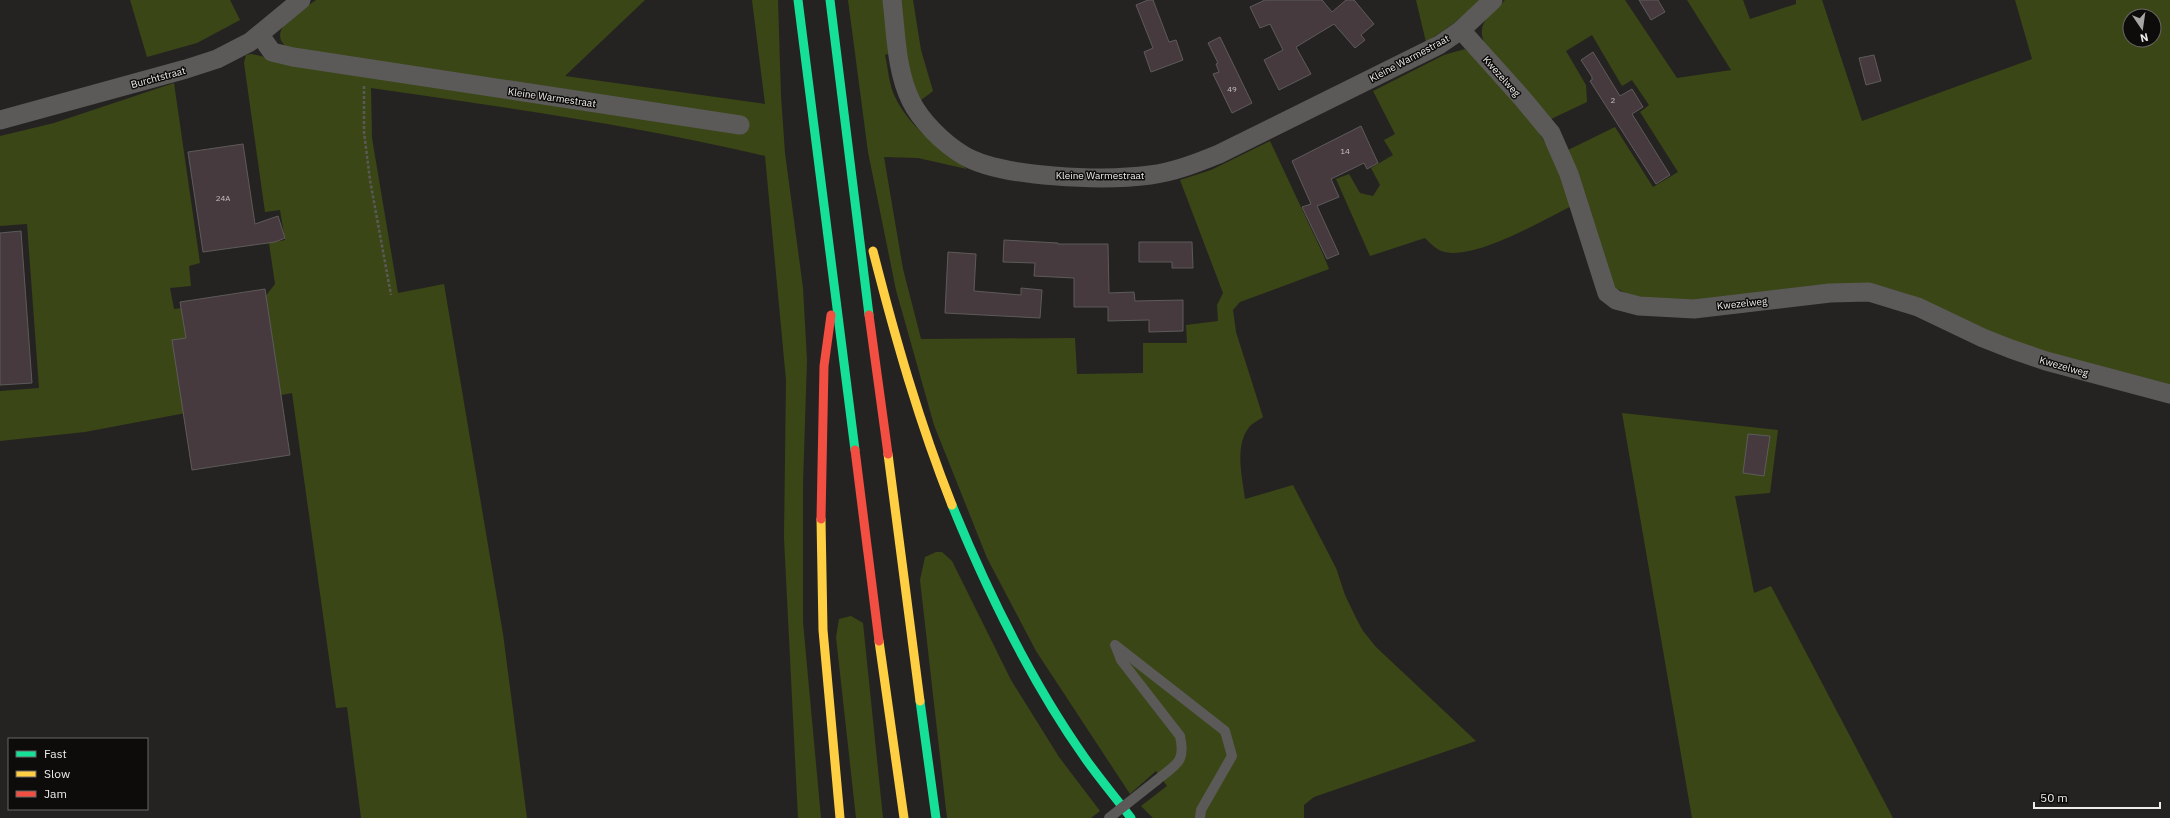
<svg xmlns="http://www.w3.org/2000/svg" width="2170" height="818" font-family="'IBM Plex Sans',sans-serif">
<rect width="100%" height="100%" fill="#252321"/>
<!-- green -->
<g fill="#3a4616" fill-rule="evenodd">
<polygon points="130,0 230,0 240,20 197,43 147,57"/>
<path d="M316 0H645L565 76 765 104 752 0H778L781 96 785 153 803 288 807 360 803 483V622L821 818H798L784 538 786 380 765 156C635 125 503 107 371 88L372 138 398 293 444 284 503 634 527 818H361L347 707 336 708 292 393 85 432 0 441V391L39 388 27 224 0 226V136L54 123 174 83 200 263 189 266 191 286 170 288 174 309 264 298 275 284 269 243 285 240 280 210 265 212 244 63 246 55 251 54 261 56 279 63 285 46C267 28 303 10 316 0Z"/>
<path d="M848 0H884L891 53 885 55C888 68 889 85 895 97 910 128 941 149 967 169L918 158 884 157 903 269 921 339 1075 338 1077 374 1143 373V343H1187L1186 325 1218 321 1217 305 1223 293 1180 180 1211 170 1270 141 1323 254 1329 269 1240 302 1233 310 1236 332 1263 417C1259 420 1253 423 1250 426 1234 445 1242 476 1245 499L1293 485 1336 568 1345 595 1356 618 1363 631 1376 647 1476 741 1314 797 1304 805V818H1153L1141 806 1167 786 1156 771 1130 794 1036 651 987 558 934 425 896 290 868 152Z"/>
<polygon points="899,0 913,0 921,50 933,91 921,100 910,81"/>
<polygon points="1416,0 1481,0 1454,23 1426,42"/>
<path d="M1505 0H1625L1677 78 1731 70 1687 0H1743L1750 19 1796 4V0H1822L1862 121 2032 59 2015 0H2170V386C2110 370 2049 355 1990 334 1979 330 1968 323 1958 318 1926 301 1890 283 1853 284 1794 285 1655 320 1610 284L1566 151 1615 127 1653 187 1678 172 1640 112 1649 105 1632 80 1622 86 1592 35 1566 51 1586 85 1587 102 1549 120 1484 42C1476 22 1492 14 1505 0ZM2130 16H2154V40H2130Z"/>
<path d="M1465 49 1472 55 1534 124 1551 153 1572 206C1544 219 1469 265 1439 250 1434 247 1429 242 1425 238L1370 256 1336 179 1349 174 1360 193 1373 196 1380 185 1371 168 1393 155 1384 140 1395 134 1373 91 1444 55Z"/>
<polygon points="1622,413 1778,430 1770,493 1735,496 1754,593 1771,586 1893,818 1692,818"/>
<polygon points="936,552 942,552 952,561 1011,680 1059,757 1100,811 1091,818 947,818 920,580 925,557"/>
<polygon points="851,616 863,623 883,818 856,818 836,637 839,619"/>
</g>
<!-- building -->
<g fill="#473a3e" stroke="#5d5b5a">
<polygon points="1148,0 1153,0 1169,42 1176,40 1183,60 1151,72 1144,52 1153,48 1136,5"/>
<polygon points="1265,0 1322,0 1332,12 1346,0 1354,0 1374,24 1361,35 1365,40 1355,48 1334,24 1296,47 1311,74 1279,90 1264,60 1283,50 1270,24 1260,28 1250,7"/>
<polygon points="1639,0 1658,0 1665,12 1651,20"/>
<polygon points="1220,37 1252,103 1232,113 1213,74 1219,72 1216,64 1218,63 1208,43"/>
<polygon points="1593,52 1620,96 1632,89 1643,107 1632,114 1670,175 1656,184 1590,81 1592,80 1592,77 1581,60"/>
<polygon points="1874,55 1881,81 1866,85 1859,58"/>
<polygon points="1361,126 1378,163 1367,169 1364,163 1331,179 1339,197 1317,206 1339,254 1327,259 1302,207 1311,204 1292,161"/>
<polygon points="243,144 255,224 278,216 285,238 275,242 203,252 188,152"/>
<polygon points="21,231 32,383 0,385 0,233"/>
<polygon points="1004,240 1058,243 1058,244 1108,244 1109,293 1134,292 1135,301 1183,300 1183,331 1149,332 1149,320 1108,321 1108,307 1074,307 1074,278 1034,276 1035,263 1003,262"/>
<polygon points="1139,242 1192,242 1193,268 1172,268 1172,262 1139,262"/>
<polygon points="948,252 976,254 974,291 1021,295 1021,288 1042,290 1040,318 945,313"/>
<polygon points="265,289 290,455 192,470 172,340 186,338 180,302"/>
<polygon points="1748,434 1770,436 1764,476 1743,473"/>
</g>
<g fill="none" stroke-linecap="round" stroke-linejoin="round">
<!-- path -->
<polyline stroke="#5b5958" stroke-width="2.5" stroke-dasharray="3 2" stroke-linecap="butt" points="364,86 364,132 370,180 391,295"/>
<!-- lane -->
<g stroke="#5b5a59" stroke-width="10">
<polyline points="1115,645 1225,731 1232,756 1201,810 1200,818"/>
<path d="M1116 647 1121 660 1180 736C1186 763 1176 764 1157 780"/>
</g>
<!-- street -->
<g stroke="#5b5a59" stroke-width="19">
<path d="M892 0C896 33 896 71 911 101 921 121 943 143 963 155 1000 178 1106 181 1150 175 1174 172 1197 163 1219 154L1439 45 1461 30 1493 0"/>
<polyline points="1461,30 1522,98 1551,133 1569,174 1607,293 1616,300 1639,306 1694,309 1830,293 1869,292 1918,307 1983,338 2011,349 2046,361 2170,394"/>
<polyline points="260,35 272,52 293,57 740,125"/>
<polyline points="0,120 186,69 217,59 250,42 301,0"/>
</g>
<!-- fast -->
<g stroke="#16e098" stroke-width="9">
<polyline points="798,0 855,450"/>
<polyline points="830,0 869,315"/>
<path d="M952 505C988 593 1030 680 1085 758 1099 778 1116 798 1131 818"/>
<polyline points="920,701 936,818"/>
</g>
<!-- slow -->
<g stroke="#ffcf43" stroke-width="9">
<path d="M873 251C895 337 919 422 952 505"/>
<polyline points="888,454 920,701"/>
<polyline points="821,519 823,630 840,818"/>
<polyline points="879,641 904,818"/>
</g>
<!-- jam -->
<g stroke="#f24e42" stroke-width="9">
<polyline points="869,315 888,454"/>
<polyline points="855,450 879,641"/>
<polyline points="821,519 824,366 831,315"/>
</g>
<!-- lane-bridge -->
<polyline stroke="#5b5a59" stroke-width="10" points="1109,818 1157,780"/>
</g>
<g text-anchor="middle" stroke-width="3" stroke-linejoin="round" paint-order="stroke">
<!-- number labels -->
<g font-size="8" fill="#c5c0c0">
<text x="1232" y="92">49</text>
<text x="1613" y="103">2</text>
<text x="1345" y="154">14</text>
<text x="223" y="201">24A</text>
</g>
<!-- street labels -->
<g font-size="10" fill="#efedeb" stroke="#0e0c0b">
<text transform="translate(1409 58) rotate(-28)" y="4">Kleine Warmestraat</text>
<text transform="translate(1502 76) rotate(48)" y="4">Kwezelweg</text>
<text transform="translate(158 77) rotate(-15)" y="4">Burchtstraat</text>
<text transform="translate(552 97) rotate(8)" y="4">Kleine Warmestraat</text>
<text x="1100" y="179">Kleine Warmestraat</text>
<text transform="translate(1742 303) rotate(-6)" y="4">Kwezelweg</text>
<text transform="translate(2064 366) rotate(16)" y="4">Kwezelweg</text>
</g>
</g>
<!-- legend -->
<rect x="8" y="738" width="140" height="72" fill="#0e0c0b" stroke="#686665"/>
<rect x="16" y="751" width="20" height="6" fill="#16e098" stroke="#686665"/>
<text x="44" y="758" font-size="12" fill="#efedeb">Fast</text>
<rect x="16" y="771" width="20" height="6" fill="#ffcf43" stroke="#686665"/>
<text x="44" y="778" font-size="12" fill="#efedeb">Slow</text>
<rect x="16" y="791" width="20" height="6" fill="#f24e42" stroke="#686665"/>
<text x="44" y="798" font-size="12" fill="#efedeb">Jam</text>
<!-- north arrow -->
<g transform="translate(2142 28) rotate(167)"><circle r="19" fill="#0e0c0b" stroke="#686665"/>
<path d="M0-3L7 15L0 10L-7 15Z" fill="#a8a6a4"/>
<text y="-6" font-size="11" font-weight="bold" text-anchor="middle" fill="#efedeb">N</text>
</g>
<!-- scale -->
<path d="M2034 802v6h126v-6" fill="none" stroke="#efedeb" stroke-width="2"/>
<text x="2040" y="802" font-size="12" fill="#efedeb" stroke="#0e0c0b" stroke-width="3" paint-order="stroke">50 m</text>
</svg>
